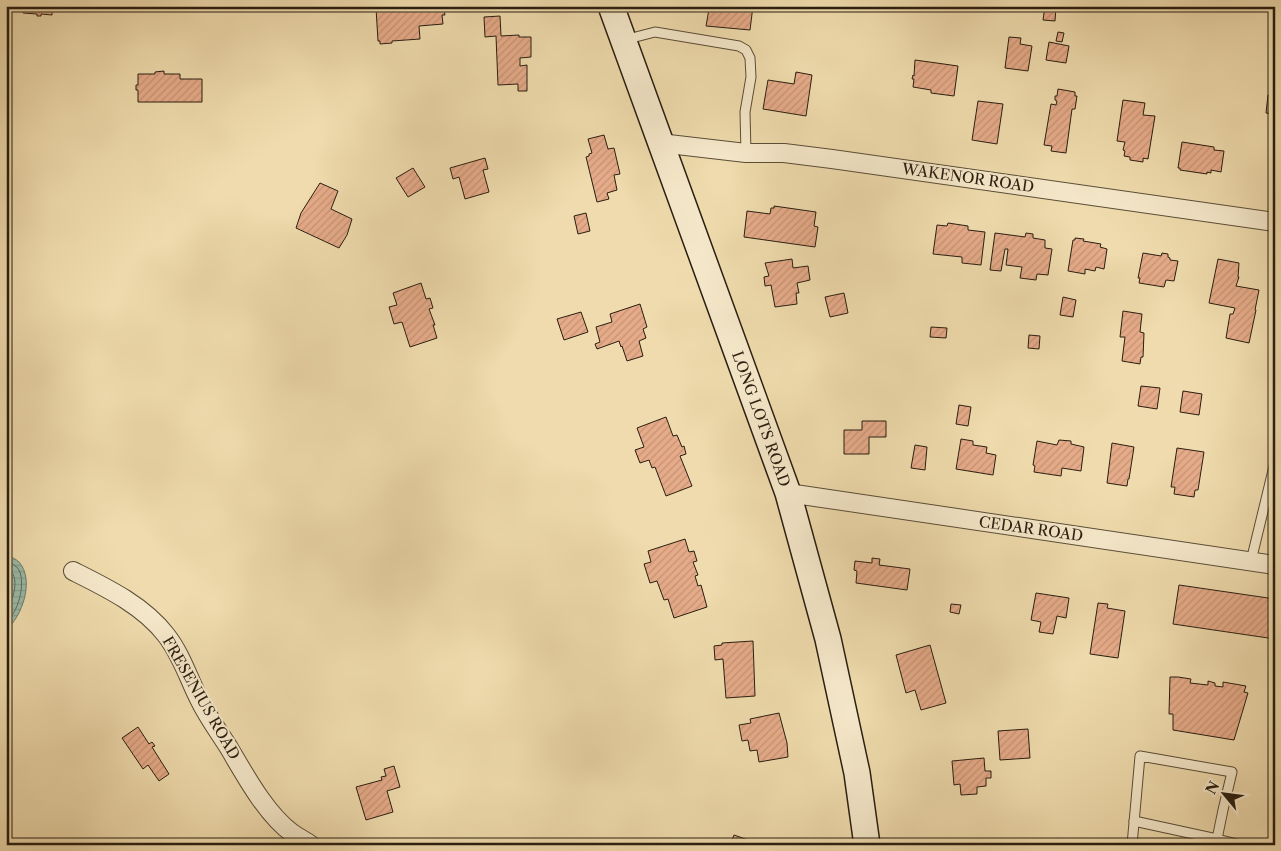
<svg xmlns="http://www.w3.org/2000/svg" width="1281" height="851" font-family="'Libre Caslon Text',serif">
<defs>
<pattern id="water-rules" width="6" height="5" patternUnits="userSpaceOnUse" patternTransform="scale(1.25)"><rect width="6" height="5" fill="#9abba8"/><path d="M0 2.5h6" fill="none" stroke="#85a090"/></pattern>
<pattern id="building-hatch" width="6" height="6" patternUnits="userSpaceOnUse" patternTransform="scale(1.25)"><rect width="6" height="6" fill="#e6ab89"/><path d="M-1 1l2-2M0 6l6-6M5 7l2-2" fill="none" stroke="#c59375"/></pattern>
</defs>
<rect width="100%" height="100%" fill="#efdbad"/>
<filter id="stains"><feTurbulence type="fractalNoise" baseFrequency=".004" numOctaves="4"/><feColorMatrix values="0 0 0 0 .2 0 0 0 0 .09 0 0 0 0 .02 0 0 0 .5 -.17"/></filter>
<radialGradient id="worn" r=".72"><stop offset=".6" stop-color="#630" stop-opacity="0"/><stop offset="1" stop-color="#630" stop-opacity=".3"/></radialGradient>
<!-- water -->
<path fill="url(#water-rules)" stroke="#6d7c6b" d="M6 554C11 557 16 559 19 562 35 580 22 617 6 630Z"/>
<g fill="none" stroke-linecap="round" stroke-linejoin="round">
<!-- shore -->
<g stroke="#626c5c" stroke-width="1">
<path d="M6 560C11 563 16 565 19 570 26 585 18 612 6 623"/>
<path d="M6 567C23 576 12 601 6 614"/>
</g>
</g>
<!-- building -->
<g fill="url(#building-hatch)" stroke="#291e10">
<polygon points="24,6 52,6 52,15 41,14 41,16 37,16 37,14 23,13"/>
<polygon points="407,6 442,6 442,10 444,10 445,15 442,15 443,24 419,26 420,39 392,41 392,43 380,44 380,41 378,41 376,8"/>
<polygon points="713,6 753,6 750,30 706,26 709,9 712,9"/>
<polygon points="1045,6 1056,7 1055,21 1043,20"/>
<polygon points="500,16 501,36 519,35 519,37 531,37 531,57 520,58 520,66 527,65 527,91 518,91 518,84 498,85 496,36 485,37 484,17"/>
<polygon points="1058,32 1064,33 1062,42 1056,41"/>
<polygon points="1009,37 1021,38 1020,44 1032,46 1028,71 1005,68"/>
<polygon points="1049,42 1069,46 1066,63 1046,60"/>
<polygon points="915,60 958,66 954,96 931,93 931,90 913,87 914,79 912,79 913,75 914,76"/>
<polygon points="164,71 164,74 180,74 180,79 202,79 202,102 138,102 138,90 136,90 136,85 138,85 138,74 155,74 155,72"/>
<polygon points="796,72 812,75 806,116 763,109 768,80 794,84"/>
<polygon points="1058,89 1075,92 1075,96 1077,96 1075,109 1072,109 1066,153 1051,151 1052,146 1044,145 1051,104 1056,105 1057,101 1055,100 1055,96 1057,96"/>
<polygon points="1268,95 1275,95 1275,128 1272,128 1274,114 1266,113"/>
<polygon points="1123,100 1145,103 1143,115 1155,116 1148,159 1143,158 1143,162 1130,160 1130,157 1124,156 1125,151 1123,150 1125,142 1117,141"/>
<polygon points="978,101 1003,104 997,144 972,140"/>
<polygon points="604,135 608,149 614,148 620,174 614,175 617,190 607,193 609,199 597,202 586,157 589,156 589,154 592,153 588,139"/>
<polygon points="1182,142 1214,147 1214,150 1224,151 1221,172 1211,170 1211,173 1207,172 1207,174 1180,170 1180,168 1178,168"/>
<polygon points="485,158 488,169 483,170 489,192 465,199 459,177 453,179 450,168"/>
<polygon points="413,168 425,187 408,197 396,178"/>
<polygon points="320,183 338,191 331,209 352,219 347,235 339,248 296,228 301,213"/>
<polygon points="774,206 816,212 814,226 818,227 815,247 744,237 747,211 770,214 771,208 774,208"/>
<polygon points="586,213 590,231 578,234 574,216"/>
<polygon points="948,223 968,226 968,230 985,232 981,265 962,263 962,257 933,254 937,225 947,226"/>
<polygon points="995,233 1025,237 1026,233 1033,234 1033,238 1045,240 1045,248 1052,249 1048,275 1037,274 1036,280 1020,278 1022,267 1006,265 1008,249 1005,249 1001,271 990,270"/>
<polygon points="1075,238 1084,239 1083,241 1101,244 1100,247 1107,249 1104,269 1096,267 1095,271 1085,269 1085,274 1068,271 1073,240 1075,240"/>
<polygon points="1143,253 1161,256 1162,253 1168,254 1168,257 1170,258 1170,260 1178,261 1174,281 1166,280 1164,287 1139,283 1140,278 1138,278"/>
<polygon points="792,259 793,268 808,266 810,280 797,283 799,293 796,293 797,304 775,307 771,285 765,286 764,277 769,276 765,263"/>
<polygon points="1218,259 1239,263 1238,277 1239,277 1236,286 1259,290 1255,310 1256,310 1249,343 1226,338 1230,314 1233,314 1235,308 1209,303"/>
<polygon points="421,283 426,299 430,298 433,308 429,309 435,325 433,325 437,338 410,347 402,322 394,324 389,307 397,305 393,293"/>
<polygon points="844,293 848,313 830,317 825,297"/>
<polygon points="1063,297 1076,300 1073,317 1060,315"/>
<polygon points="640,304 647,327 643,329 646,338 639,341 643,356 627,361 622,346 621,347 619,341 597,349 595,344 600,342 596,327 612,322 610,314"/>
<polygon points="1123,311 1142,314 1140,332 1144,333 1143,357 1141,357 1140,364 1122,361 1125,337 1120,337"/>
<polygon points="581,312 588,332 564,340 557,319"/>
<polygon points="931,327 947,328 946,338 930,337"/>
<polygon points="1029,335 1040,336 1039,349 1028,348"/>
<polygon points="1141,386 1160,388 1157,409 1138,406"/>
<polygon points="1183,391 1202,394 1199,415 1180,412"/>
<polygon points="959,405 971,407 968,426 956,424"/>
<polygon points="666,417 673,436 677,435 682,447 684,446 686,454 680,456 692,486 666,496 655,467 652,468 649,460 640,463 635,450 644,447 637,428"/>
<polygon points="862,421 886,421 886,437 869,437 869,454 844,454 844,430 862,430"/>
<polygon points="961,439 973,441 973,445 987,447 986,453 996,455 993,475 956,469"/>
<polygon points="1059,440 1071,441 1071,444 1084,447 1081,471 1062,468 1061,476 1034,472 1035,466 1033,465 1037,441 1057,445"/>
<polygon points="1112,443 1134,447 1129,479 1128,479 1127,486 1107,483"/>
<polygon points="915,445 927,447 925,470 911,468"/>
<polygon points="1177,448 1204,452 1198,490 1195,490 1194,497 1174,494 1175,487 1171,487"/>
<polygon points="685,539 689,552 694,551 697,561 693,562 698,575 695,576 698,586 701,585 707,607 674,618 668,599 664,600 657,581 650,583 644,564 651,562 648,551"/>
<polygon points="872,558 880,559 879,565 910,569 907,590 856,583 857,571 854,570 855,561 872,563"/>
<polygon points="1179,585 1275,599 1275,639 1173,624"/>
<polygon points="1036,593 1069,598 1066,618 1057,616 1053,634 1039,632 1041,622 1031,620"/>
<polygon points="1098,603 1108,604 1107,608 1125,611 1118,658 1090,654"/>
<polygon points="951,604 961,605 959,614 950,612"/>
<polygon points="753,641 755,696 726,698 723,659 715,660 714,646 722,645 722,643"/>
<polygon points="930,645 946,703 921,710 915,690 906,693 896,655"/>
<polygon points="1170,677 1178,677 1191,679 1190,683 1208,685 1208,681 1215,683 1215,686 1223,687 1223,682 1246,686 1244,692 1248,693 1234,740 1173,730 1173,714 1169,714"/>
<polygon points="779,713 787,743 788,757 759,762 757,750 750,751 748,740 742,741 739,725 751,723 750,719"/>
<polygon points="138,727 149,744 152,742 155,746 152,747 169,774 159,781 148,765 143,769 122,738"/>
<polygon points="1028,729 1030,758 1000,760 998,731"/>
<polygon points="984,758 985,771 991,771 991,778 986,778 986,786 977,787 977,794 961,795 960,784 954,785 952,761"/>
<polygon points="394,766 400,787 387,791 393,812 366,820 356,787 382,780 381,777 386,776 384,769"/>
<polygon points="734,835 751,841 752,839 764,845 730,845"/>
</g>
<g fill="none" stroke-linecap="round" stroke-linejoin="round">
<!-- service casing -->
<g stroke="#5a4d37" stroke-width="11">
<g id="service">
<polyline points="624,40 655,32 739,46 746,50 750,58 751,77 745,112 746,153"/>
<polyline points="1251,561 1275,462"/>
<polyline points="1134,821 1217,839 1241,845"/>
<polyline points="1132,845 1140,756 1232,772 1223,810 1217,839"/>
</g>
</g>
<!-- minor casing -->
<g stroke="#5a4d37" stroke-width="20">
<g id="minor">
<polyline points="660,143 746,153 784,153 832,159 1275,222"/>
<polyline points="788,493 1275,565"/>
<path d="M73 571C105 587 143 605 166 635 181 654 188 677 199 699 207 716 219 732 229 748 245 775 266 814 292 833 298 837 305 841 311 845"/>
</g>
</g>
<!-- secondary casing -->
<g stroke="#291e10" stroke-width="28">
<polyline id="secondary" points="611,6 788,493 828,639 857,773 867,845"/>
</g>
<!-- service -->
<use href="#service" stroke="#f5e8ca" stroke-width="9"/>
<!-- minor -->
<use href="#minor" stroke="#f5e8ca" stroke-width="18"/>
<!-- secondary -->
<use href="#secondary" stroke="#f5e8ca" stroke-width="25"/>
</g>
<g text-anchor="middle" stroke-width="4" stroke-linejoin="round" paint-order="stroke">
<!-- street labels -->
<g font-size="15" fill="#291e10" stroke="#f5e8ca">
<text transform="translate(968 178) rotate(8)" y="5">WAKENOR ROAD</text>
<text transform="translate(761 419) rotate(70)" y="5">LONG LOTS ROAD</text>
<text transform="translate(1031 529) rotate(8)" y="5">CEDAR ROAD</text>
<text transform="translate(201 698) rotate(60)" y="5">FRESENIUS ROAD</text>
</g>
</g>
<!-- margin -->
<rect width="1281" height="851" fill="none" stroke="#efdbad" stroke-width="25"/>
<rect x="8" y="8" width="1266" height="836" fill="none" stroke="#291e10" stroke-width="2.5"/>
<rect x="12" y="12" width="1256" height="826" fill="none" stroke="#291e10"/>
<!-- north arrow -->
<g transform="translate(1224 794) rotate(299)" stroke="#f5e8ca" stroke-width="4" paint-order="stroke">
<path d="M0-4L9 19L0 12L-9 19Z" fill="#291e10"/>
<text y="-8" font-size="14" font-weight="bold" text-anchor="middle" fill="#291e10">N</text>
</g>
<rect width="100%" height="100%" filter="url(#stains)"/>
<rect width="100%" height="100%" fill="url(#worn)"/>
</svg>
